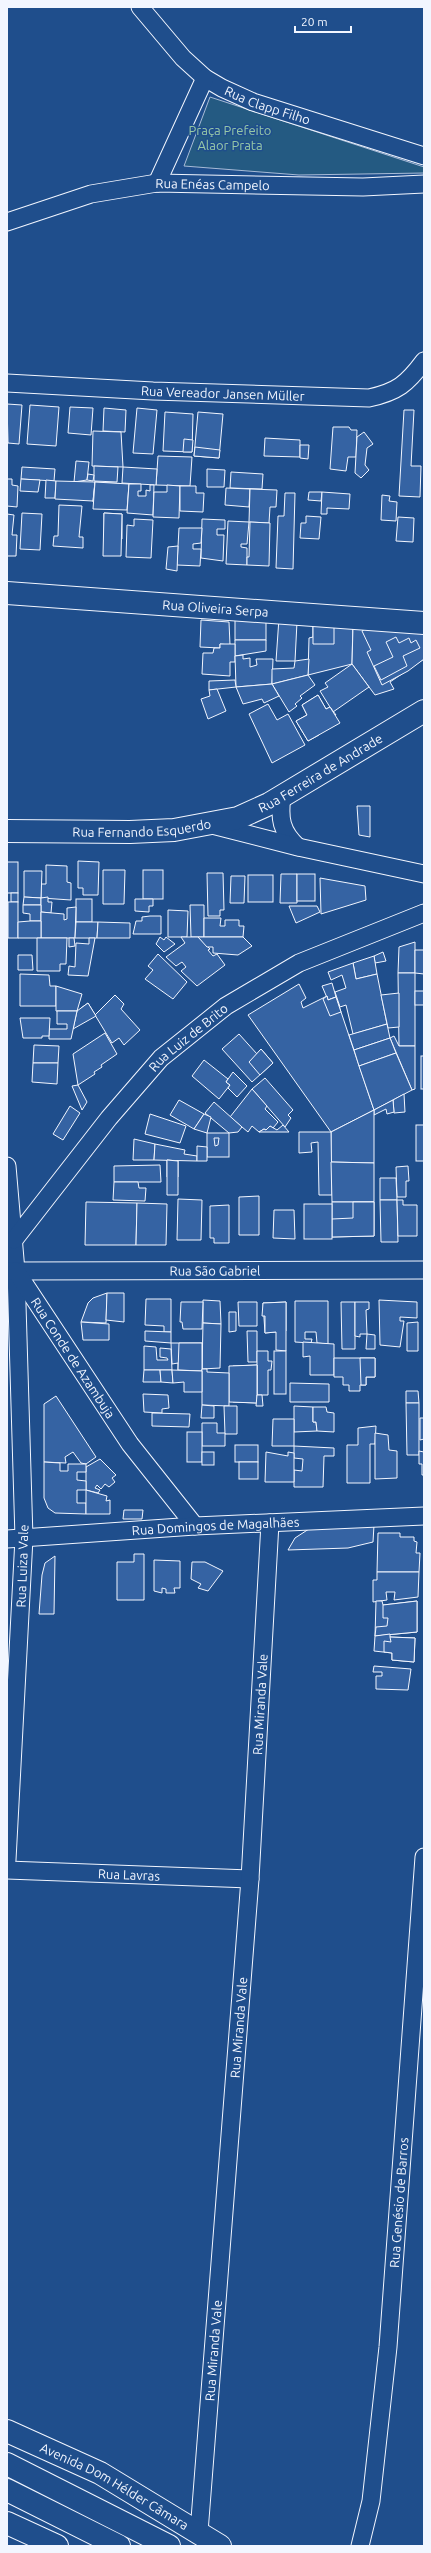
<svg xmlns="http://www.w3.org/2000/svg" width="431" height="2553" font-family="Ubuntu,sans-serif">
<rect width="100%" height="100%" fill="#1f4e8c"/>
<!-- green -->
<polygon fill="#245a82" stroke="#a8bbd7" points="210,97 424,167 424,173 299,175 184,166"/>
<!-- building -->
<g fill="#3563a3" stroke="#f2f6ff">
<polygon points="7,404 22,405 19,444 8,443"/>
<polygon points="30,405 59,407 56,446 27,444"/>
<polygon points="70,407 93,408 91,435 68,433"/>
<polygon points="104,408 126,410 125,432 103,431"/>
<polygon points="137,408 157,410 153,454 133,453"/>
<polygon points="404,410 414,410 411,466 421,466 420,497 399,496"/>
<polygon points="165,412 193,414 192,452 163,451"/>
<polygon points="198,412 223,414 219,458 194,456"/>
<polygon points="333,427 349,427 351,430 357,430 356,457 348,457 346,471 330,469"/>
<polygon points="93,431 121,432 123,467 92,466"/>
<polygon points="364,432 373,444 367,448 365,465 369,470 361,478 355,473 357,437"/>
<polygon points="265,438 300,440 300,457 264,456"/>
<polygon points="184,439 193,440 192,452 183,452"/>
<polygon points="300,445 309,445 308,459 300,458"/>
<polygon points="195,447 220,450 219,458 194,456"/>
<polygon points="158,456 192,457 190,486 156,485"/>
<polygon points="76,461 89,462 87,480 74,482"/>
<polygon points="94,466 118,467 117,482 94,481"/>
<polygon points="22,467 55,469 54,481 21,479"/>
<polygon points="123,467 157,469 156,485 122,483"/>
<polygon points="207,469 225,470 224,487 207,487"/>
<polygon points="231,472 263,474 262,489 230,488"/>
<polygon points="88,474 94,475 93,481 87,480"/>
<polygon points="7,479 12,479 12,485 18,486 17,507 7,506"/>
<polygon points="21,479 40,480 38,492 20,491"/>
<polygon points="46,480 56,481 55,498 45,498"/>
<polygon points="56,481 95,482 93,501 55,499"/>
<polygon points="95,482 129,484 128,504 93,502"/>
<polygon points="95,482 129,484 127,510 93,509"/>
<polygon points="129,484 141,484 141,491 138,491 138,496 146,496 146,490 150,491 150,485 154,485 153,515 127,513"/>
<polygon points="167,485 180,486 179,518 153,517 154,492 167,492"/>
<polygon points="180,486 196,486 196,493 204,493 203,512 180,511"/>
<polygon points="226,488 250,489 249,507 225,505"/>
<polygon points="250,489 277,490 276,507 270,507 269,523 249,522"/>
<polygon points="309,492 322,492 321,501 308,500"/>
<polygon points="322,492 350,494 349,509 327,508 327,514 321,514"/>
<polygon points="285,493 295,493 293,569 276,568 278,516 284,516"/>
<polygon points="382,495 390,496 389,501 397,502 396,521 381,520"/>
<polygon points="59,505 82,506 79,537 83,537 83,548 53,546 54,536 58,536"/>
<polygon points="22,513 42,514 40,550 20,549"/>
<polygon points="104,513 122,514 122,539 112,537 112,533 104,533"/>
<polygon points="104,513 122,514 121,556 103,556"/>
<polygon points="7,514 14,515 12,535 17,535 16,556 7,556"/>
<polygon points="306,516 321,517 319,539 300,538 301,523 306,523"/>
<polygon points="398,517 414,518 413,542 396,541"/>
<polygon points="134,519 153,520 151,558 126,557 127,525 134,526"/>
<polygon points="202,519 225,520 225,529 217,529 217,535 224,535 223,561 201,558"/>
<polygon points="228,521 249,522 247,544 241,544 241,547 247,548 247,565 226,564"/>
<polygon points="250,522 270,523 269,566 247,565 247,557 249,557"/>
<polygon points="179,528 202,528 201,543 193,544 193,549 201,549 200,566 177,565"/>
<polygon points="178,546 177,571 166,569 168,547"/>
<rect x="235" y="614" width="31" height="26"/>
<polygon points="279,618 297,622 295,661 276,661"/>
<polygon points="353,619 352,664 308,675 309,638 313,637 313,620"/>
<polygon points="201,620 229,622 230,645 220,644 220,648 200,647"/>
<polygon points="313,620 331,620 331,627 334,627 334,644 313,644"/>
<polygon points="353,626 379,626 382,631 389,627 424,633 424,659 390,682 394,689 375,695 352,664"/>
<polygon points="370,626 379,626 382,631 389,627 424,633 424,659 408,671 382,685 367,652 371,650 362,631"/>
<polygon points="396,637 399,643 409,638 411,643 416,640 420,648 403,656 407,666 381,680 374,666 393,657 386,642"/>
<polygon points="235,640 266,640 266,651 235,656"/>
<polygon points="220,644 235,644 235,662 230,662 230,676 202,674 203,653 213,653 214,648 220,648"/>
<polygon points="243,655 243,659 250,658 250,667 257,665 256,659 273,659 272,684 236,687 235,656"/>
<polygon points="309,659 308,675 272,684 272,669 294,668 295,661"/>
<polygon points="352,664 369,687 333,712 320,691 328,687 325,683"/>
<polygon points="308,675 315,685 300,696 302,698 295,704 297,706 289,712 272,684"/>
<polygon points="235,680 236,687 209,690 209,681"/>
<polygon points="272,684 279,696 264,703 262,699 243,704 236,687"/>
<polygon points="217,689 226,711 208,719 201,699 210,696 209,690"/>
<polygon points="318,695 326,709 330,707 336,715 314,727 319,735 308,741 296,721 307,715 302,705"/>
<polygon points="318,695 326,709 330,707 340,723 308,741 296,721 307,715 302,705"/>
<polygon points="268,704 277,720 288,714 305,745 272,763 249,714"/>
<polygon points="357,806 370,806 370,837 359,835"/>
<polygon points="78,861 99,862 98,895 83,895 83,888 78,888"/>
<rect x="7" y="862" width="11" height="31"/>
<polygon points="46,865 67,866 67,882 71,883 71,900 41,898 41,884 46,884"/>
<polygon points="103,870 125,870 124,904 103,904"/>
<rect x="143" y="870" width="20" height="29"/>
<polygon points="24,871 42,871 41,898 24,897"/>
<polygon points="207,873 223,873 224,910 220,910 220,916 208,916"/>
<polygon points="281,874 297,874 297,903 280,903"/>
<rect x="297" y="874" width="18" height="27"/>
<rect x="248" y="875" width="25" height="27"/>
<polygon points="231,876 245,876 244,903 230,903"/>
<polygon points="320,878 365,886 366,900 321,914"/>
<rect x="11" y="893" width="7" height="9"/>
<polygon points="24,897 41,898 41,905 23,905"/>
<polygon points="48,897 48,902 52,902 51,913 41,912 41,898"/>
<rect x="76" y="899" width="16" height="23"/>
<polygon points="135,899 153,899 153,906 149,906 149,912 135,911"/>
<rect x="8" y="902" width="10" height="36"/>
<polygon points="23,905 41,905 41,921 30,921 30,914 23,913"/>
<polygon points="190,905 204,905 204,937 191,937"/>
<polygon points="289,906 317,906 320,912 296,923"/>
<polygon points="76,907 75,938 41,938 41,912 64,914 64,920 67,919 67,908"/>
<polygon points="168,910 188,911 187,937 168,937"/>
<polygon points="150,916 161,916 161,934 133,934 136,921 142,921 142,917"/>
<polygon points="204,918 221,918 220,926 225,926 225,920 239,920 239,926 244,926 243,937 204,937"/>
<polygon points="30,921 41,921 41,938 18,938 18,922"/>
<polygon points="76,922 98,922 97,938 75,938"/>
<polygon points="98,922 130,923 130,938 97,938"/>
<polygon points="160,937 164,940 166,937 175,944 164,952 156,944"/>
<polygon points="181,937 198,937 210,949 208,950 213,956 217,954 225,965 197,986 181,971 186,967 182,962 176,966 166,957 185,943"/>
<polygon points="198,937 243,937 252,946 238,955 213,953 213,947 207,947"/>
<polygon points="37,938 67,938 66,964 60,964 60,971 37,971"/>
<polygon points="69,938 74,938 75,946 69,947"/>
<polygon points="89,938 95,938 88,976 68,975 69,966 75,967 76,943 89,944"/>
<polygon points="415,942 415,973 398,973 399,947"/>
<polygon points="424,948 424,991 424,974 415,973 415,950 424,950"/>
<polygon points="383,952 386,961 375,963 374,956"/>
<polygon points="158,954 187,982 173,999 145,979 153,970 148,966"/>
<polygon points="18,955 32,955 33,970 18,970"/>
<polygon points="374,956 377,974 356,979 353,963"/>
<polygon points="353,963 356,979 377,974 387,1024 353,1034 346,1005 340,1007 335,992 346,988 342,975 331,980 328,972"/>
<polygon points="398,973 415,973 415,1046 399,1046"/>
<polygon points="20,974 49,975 50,986 56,986 56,1006 20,1006"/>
<polygon points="332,983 336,997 328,1000 322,986"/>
<polygon points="299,984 306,998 301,1002 303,1008 327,996 328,1000 336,997 374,1110 331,1132 248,1015"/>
<polygon points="56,986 82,994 77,1011 56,1011"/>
<rect x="415" y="991" width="9" height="14"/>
<polygon points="399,993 399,1027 388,1028 381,995"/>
<polygon points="115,995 124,1004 121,1009 140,1030 124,1045 119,1038 112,1043 95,1015"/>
<polygon points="327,996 328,1000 336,997 341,1012 330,1016 323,999"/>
<polygon points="88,1003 94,1013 88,1017 81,1008"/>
<polygon points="88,1003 96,1016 73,1029 77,1011"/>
<polygon points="57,1011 77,1011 71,1039 49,1039 49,1029 67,1029 67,1024 57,1024"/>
<polygon points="20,1018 50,1018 49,1036 42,1036 42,1038 23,1038"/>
<polygon points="387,1024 390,1038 354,1050 349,1035"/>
<polygon points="105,1033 117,1054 101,1065 102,1067 94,1072 95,1074 78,1085 73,1054"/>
<polygon points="239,1034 257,1054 261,1049 273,1063 252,1082 222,1049"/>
<polygon points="394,1036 399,1046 415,1046 415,1089 412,1090 390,1038"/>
<polygon points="390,1038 396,1053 359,1066 354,1050"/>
<polygon points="34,1045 59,1046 58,1063 33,1063"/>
<polygon points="261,1049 273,1063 260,1075 249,1062"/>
<polygon points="396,1053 412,1090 374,1110 359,1066"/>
<rect x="421" y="1056" width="3" height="33"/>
<polygon points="204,1060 228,1079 226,1082 230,1085 219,1099 192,1076"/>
<polygon points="33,1063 58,1063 57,1084 32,1082"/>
<polygon points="233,1072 247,1086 237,1097 228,1088 230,1085 226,1082"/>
<polygon points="265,1078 293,1110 288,1115 291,1118 285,1127 252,1089"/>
<polygon points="78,1085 87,1102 82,1110 72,1086"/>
<polygon points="252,1089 267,1106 265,1109 278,1122 273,1128 270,1126 266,1130 264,1129 259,1132 252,1126 248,1132 230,1117"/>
<polygon points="404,1094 405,1112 394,1113 393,1100"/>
<polygon points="179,1100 204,1114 194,1129 170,1115"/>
<polygon points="393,1100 394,1112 387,1114 386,1109 374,1115 374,1110"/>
<polygon points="214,1102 242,1127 238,1132 229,1133 205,1113"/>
<polygon points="70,1106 80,1113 63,1140 53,1134"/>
<polygon points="374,1110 374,1163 331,1162 331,1132"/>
<polygon points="150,1114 186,1126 180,1143 145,1134"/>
<polygon points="204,1114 211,1117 207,1133 194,1129"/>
<polygon points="283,1125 289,1132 259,1132 264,1129 266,1130 270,1126 277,1130"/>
<rect x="416" y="1125" width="8" height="36"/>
<polygon points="299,1132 331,1132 332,1195 319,1195 318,1142 311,1143 312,1152 299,1153"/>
<rect x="207" y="1133" width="22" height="24"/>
<polygon points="214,1138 219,1138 218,1145 215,1146"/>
<polygon points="134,1139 155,1144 154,1160 133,1160"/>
<polygon points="155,1144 185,1150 184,1154 197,1156 197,1161 154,1160"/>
<polygon points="197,1146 207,1147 207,1161 197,1161"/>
<polygon points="167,1160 178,1161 178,1177 167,1177"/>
<polygon points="167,1160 178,1161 178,1195 167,1195"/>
<polygon points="331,1162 374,1163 374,1202 332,1202"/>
<polygon points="160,1165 161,1182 114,1182 114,1166"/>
<polygon points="408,1166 409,1181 406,1181 406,1197 397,1197 396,1167"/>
<polygon points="380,1178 396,1178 397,1200 380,1200"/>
<polygon points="114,1182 138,1182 139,1188 146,1188 145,1201 113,1200"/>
<polygon points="259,1196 259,1235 239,1235 239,1197"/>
<polygon points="178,1199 202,1200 201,1240 177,1240"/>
<polygon points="380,1200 397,1200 398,1242 381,1242"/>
<polygon points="397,1200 403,1200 403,1205 417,1205 417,1236 398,1236"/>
<polygon points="86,1202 137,1203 136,1245 85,1245"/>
<polygon points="332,1202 374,1202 374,1236 332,1237"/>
<polygon points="353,1202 374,1202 374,1236 332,1237 332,1219 353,1218"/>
<polygon points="137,1203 167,1204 166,1245 136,1245"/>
<rect x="304" y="1204" width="28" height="35"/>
<polygon points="229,1205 229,1243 214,1243 214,1238 210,1238 210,1206"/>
<polygon points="274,1210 294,1210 295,1239 273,1238"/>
<polygon points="107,1293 106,1323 81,1322 88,1303 93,1298"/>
<polygon points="107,1293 124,1293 124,1322 106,1320"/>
<polygon points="146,1299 171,1299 171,1332 164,1332 164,1326 145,1325"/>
<polygon points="203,1300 220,1301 221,1324 203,1323"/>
<polygon points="379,1300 417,1302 417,1318 400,1317 400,1321 404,1321 400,1347 380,1345"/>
<polygon points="295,1301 328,1301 328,1344 317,1343 316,1332 305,1332 305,1339 312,1339 311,1343 295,1342"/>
<polygon points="181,1302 203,1302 202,1329 183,1329 182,1322 180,1322"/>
<polygon points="238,1302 257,1302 257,1326 239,1326"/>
<polygon points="286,1302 286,1331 265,1333 263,1303"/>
<polygon points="286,1302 286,1351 276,1350 276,1332 265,1333 265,1316 262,1316 263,1303"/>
<polygon points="341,1302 355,1302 355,1349 342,1349"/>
<polygon points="355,1302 369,1302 369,1309 366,1310 367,1334 360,1334 360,1337 355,1336"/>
<polygon points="229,1312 236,1312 236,1331 229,1332"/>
<polygon points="81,1322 109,1324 109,1340 83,1340"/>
<polygon points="418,1322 418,1351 407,1351 407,1323"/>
<polygon points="203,1323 221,1324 220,1368 202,1369"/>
<polygon points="145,1331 171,1332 171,1343 145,1341"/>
<polygon points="247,1331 257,1331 257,1362 248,1362"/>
<polygon points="367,1334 375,1335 375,1349 366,1349"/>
<polygon points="303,1342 334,1344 334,1375 310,1375 310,1356 303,1357"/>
<polygon points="171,1343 202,1343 202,1371 178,1370 178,1363 172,1364"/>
<polygon points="179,1343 202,1343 202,1371 178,1370"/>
<polygon points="144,1346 156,1347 157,1360 168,1360 167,1358 160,1357 160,1348 171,1349 172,1370 144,1370"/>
<polygon points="257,1351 268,1351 268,1361 272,1361 271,1370 268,1370 268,1395 257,1395"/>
<rect x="274" y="1351" width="12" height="43"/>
<polygon points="334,1358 375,1358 375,1377 366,1377 366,1385 360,1385 360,1391 349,1391 349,1385 343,1385 343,1377 334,1377"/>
<polygon points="360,1358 375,1358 375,1377 366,1377 366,1385 361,1385"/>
<polygon points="257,1365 257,1403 233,1402 233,1366"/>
<polygon points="257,1365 257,1403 229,1402 229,1366"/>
<polygon points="202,1369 207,1369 207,1372 229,1373 229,1406 202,1405"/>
<polygon points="144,1370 160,1370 161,1382 143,1382"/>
<polygon points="160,1370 172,1370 173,1383 161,1382"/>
<polygon points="172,1370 202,1371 202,1392 184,1392 184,1382 173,1383"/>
<polygon points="290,1383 329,1384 329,1402 290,1402"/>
<polygon points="406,1391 418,1391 419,1403 406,1403"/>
<polygon points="143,1394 168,1395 169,1408 162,1409 162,1413 144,1412"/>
<polygon points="257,1395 262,1395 263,1406 256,1406"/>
<polygon points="56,1396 96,1457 86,1464 81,1463 73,1452 65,1457 66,1463 44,1462 44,1404"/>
<polygon points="406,1403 419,1403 419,1455 407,1455"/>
<polygon points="202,1405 214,1406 214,1418 201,1418"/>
<polygon points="224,1406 237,1406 237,1434 225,1434"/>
<polygon points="294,1406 313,1407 313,1422 316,1422 317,1431 294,1432"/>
<polygon points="313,1407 326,1407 327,1412 334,1413 334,1432 317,1431 316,1422 313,1422"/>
<polygon points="152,1413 190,1414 189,1427 152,1426"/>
<polygon points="420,1418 424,1418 424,1439 420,1440"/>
<polygon points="273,1419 294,1419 294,1446 272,1446"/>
<polygon points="202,1423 217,1423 217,1433 225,1433 225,1446 202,1446"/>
<polygon points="376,1426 375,1444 370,1444 370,1483 347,1483 347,1445 358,1445 358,1428"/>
<rect x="187" y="1432" width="15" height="30"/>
<polygon points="375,1433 388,1435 389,1450 397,1451 397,1478 375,1479"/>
<rect x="235" y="1445" width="23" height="17"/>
<polygon points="294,1446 334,1448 334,1456 324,1456 323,1487 294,1487 294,1470 302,1471 303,1459 294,1458"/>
<polygon points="419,1451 424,1452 424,1475 422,1475 422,1464 419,1464"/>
<rect x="202" y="1452" width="12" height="13"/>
<polygon points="266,1452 288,1456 288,1452 294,1453 294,1482 265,1482"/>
<polygon points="100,1459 116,1475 112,1478 115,1482 109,1487 105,1484 101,1489 97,1485 95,1488 100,1490 98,1493 86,1490 86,1467"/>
<polygon points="44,1462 60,1463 60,1471 68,1471 68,1464 86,1464 86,1472 77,1472 77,1480 86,1481 86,1490 77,1490 77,1503 86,1503 86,1514 55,1513 48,1508 44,1498"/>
<rect x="239" y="1462" width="19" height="17"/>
<polygon points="86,1490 107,1496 106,1501 110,1500 110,1514 86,1514"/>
<polygon points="124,1510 143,1510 142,1519 123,1519"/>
<polygon points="374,1525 373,1542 348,1548 288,1550 295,1538 312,1527"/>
<polygon points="378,1533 400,1533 400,1537 414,1537 414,1541 417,1542 416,1553 420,1553 419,1572 377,1572"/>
<polygon points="134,1554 144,1554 144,1600 117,1600 117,1562 134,1562"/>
<polygon points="55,1556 54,1614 39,1614 42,1575 45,1563"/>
<polygon points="154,1560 180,1561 180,1588 174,1588 175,1593 166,1593 166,1589 162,1588 162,1593 154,1591"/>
<polygon points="192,1562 205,1562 223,1571 208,1591 198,1588 201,1584 191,1579"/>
<polygon points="377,1572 419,1572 418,1597 394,1600 395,1592 386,1592 387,1600 373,1602 373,1580 377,1580"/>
<polygon points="376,1601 382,1601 383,1605 417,1601 417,1632 375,1636"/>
<polygon points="417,1601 417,1632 375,1636 376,1627 387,1626 388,1618 383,1618 383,1605"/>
<polygon points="390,1634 390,1637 415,1638 414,1662 392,1660 392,1653 374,1651 375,1636"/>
<polygon points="390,1637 415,1638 414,1662 392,1660 392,1653 384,1652 384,1641 391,1642"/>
<polygon points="374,1666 411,1669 408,1690 376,1689 376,1676 382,1676 382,1672 373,1672"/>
</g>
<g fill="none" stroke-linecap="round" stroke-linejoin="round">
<!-- street casing -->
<g stroke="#f2f6ff" stroke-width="19">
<g id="street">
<path id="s1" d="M140 7 183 58 205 78 222 88 253 102 424 156"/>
<polyline points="157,183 205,78"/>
<path id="s2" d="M7 222 91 194 157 183 363 187 424 184"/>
<path id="s3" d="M7 383 153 391 369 398C397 392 407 384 424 361"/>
<path d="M282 796C279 818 281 832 298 847"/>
<polyline points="212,825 298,847 424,874"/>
<polyline points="7,1166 16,1271 24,1538 7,1860"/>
<path id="s4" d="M14 1240 109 1118 161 1058 226 1006 299 963 424 913"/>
<path id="s5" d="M7 1271 424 1270"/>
<path id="s6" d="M16 1271 130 1444 195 1526"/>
<path id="s7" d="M7 1539 195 1526 424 1516"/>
<path id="s8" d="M7 1870 250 1879"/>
<path id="s9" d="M199 2532 250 1879 270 1523"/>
<path id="s10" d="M360 2546 371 2501 388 2347 424 1857"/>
</g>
</g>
<!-- secondary casing -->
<g stroke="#f2f6ff" stroke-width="24">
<g id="secondary">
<path id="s11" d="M7 593 424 623"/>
<path id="s12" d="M7 831 130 832 174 830 238 818 269 804 424 711"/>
<path id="s13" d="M7 2431 100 2473 220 2546"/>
<polyline points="7,2523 57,2546"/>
</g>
</g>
<!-- primary casing -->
<g stroke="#f2f6ff" stroke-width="24">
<g id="primary">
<polyline points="7,2464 169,2546"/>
<polyline points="7,2490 119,2546"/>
</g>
</g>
<!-- street -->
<use href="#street" stroke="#1f4e8c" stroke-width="17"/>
<!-- secondary -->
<use href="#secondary" stroke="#1f4e8c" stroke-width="22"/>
<!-- primary -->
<use href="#primary" stroke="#1f4e8c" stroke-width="22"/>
</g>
<g text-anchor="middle" stroke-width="3" stroke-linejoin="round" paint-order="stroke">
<!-- street labels -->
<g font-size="13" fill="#f2f6ff" stroke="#1f4e8c">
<text dy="5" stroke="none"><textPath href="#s1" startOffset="165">Rua Clapp Filho</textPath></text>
<text dy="5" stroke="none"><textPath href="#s2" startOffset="211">Rua Enéas Campelo</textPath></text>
<text dy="5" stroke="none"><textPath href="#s3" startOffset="216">Rua Vereador Jansen Müller</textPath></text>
<text dy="5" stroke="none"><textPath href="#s11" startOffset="209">Rua Oliveira Serpa</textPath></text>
<text dy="5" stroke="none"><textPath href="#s12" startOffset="326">Rua Ferreira de Andrade</textPath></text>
<text dy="5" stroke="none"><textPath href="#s12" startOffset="135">Rua Fernando Esquerdo</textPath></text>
<text dy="5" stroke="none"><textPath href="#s4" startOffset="268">Rua Luiz de Brito</textPath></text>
<text dy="5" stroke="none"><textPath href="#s5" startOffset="208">Rua São Gabriel</textPath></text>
<text dy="5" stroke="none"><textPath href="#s6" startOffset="104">Rua Conde de Azambuja</textPath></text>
<text dy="5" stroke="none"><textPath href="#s7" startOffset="209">Rua Domingos de Magalhães</textPath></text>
<text transform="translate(22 1566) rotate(-88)" y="5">Rua Luiza Vale</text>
<text dy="5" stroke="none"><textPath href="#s9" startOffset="830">Rua Miranda Vale</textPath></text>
<text dy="5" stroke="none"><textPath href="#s8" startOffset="122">Rua Lavras</textPath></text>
<text dy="5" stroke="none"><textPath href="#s9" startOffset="506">Rua Miranda Vale</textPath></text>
<text dy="5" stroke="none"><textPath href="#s10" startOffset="346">Rua Genésio de Barros</textPath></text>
<text dy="5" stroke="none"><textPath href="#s9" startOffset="182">Rua Miranda Vale</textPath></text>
<text dy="5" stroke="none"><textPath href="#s13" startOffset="121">Avenida Dom Hélder Câmara</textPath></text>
</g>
<!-- park labels -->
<g font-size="13" fill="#97c8a6" stroke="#1f4e8c">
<text x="230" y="135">Praça Prefeito<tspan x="230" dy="15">Alaor Prata</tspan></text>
</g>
</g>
<!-- border -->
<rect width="431" height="2553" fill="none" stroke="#f2f6ff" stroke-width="16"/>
<!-- scale -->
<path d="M295 26v6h56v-6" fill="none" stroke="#f2f6ff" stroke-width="2"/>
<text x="301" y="26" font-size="12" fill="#f2f6ff" stroke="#1f4e8c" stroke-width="3" paint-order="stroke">20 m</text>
</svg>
